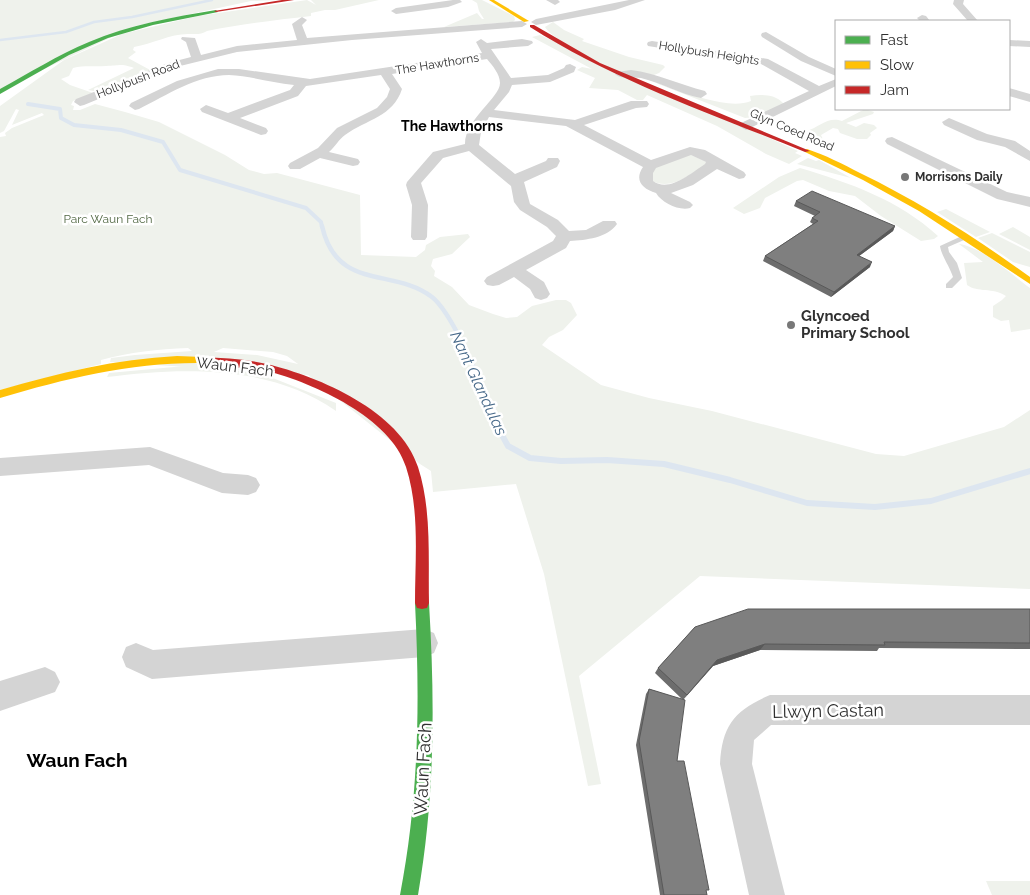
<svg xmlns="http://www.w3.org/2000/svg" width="1030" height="895" font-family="Raleway,sans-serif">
<rect width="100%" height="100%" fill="#fff"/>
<!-- green -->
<g fill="#eff2ec" fill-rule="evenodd">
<polygon points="0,0 277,0 251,1 135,26 0,90"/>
<path d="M307 0 316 5 311 0H379L335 10H325L311 13V16C276 20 242 24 207 31 201 35 196 34 188 34 170 34 152 44 134 47L133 50 136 52 128 58 152 71 99 92 88 90 134 68C119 63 120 66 106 66 94 67 85 65 73 68L69 76 61 79 70 85 93 93 73 101 71 105 74 106 73 110H80L95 104 125 112 159 122 225 155 249 170 264 174 277 173 360 195 361 255 416 257 425 250 426 245 440 237 468 234 470 237 452 254 433 259 431 266 435 271 434 276 452 287 469 305 493 314 506 318 517 317 532 306 556 300H566L571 303 577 315 563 330 549 337 542 345 601 385 649 398 712 411 876 454 904 456 1004 427 1030 410V589L700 576 579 676 601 784 588 786 544 574 516 484 433 492 431 471 420 464 308 375 110 362 111 358 135 355 192 351 188 348C158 349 130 352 101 360V364L0 390V137L6 136 5 133 12 128 44 115 42 113 12 125 19 110 16 109 4 131 0 133V106L64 60 122 34 198 16ZM223 348 273 352 287 356 298 364 257 355 214 352Z"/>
<polygon points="472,0 482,0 514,16 515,20 513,22 444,27 477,13 482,19 484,19 479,11 477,3"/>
<path d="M553 22 564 30 584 39 582 41 629 57 663 65 665 67 659 73 654 75C643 74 629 75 618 72 605 68 551 38 545 27Z"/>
<polygon points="540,35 798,151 795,153 802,156 789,164 766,154 717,126 647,95 643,100 637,100 618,90 589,88 595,78 577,70 582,67 592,69 532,37"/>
<path d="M656 83C663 84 670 89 678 91 700 97 731 109 751 101L750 96C761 94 775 94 783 103L782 106 756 117 745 118Z"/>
<path d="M865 109 874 112 873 114 846 123 856 127 864 123 874 125 877 128 870 133 871 135 867 139H857L840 133 838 129 833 128 821 135 824 142 816 145 803 138 790 134V132C796 130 801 132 807 131 819 127 828 116 842 121Z"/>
<path d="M690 154 706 162 705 166C686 176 673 190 651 181L654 167Z"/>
<polygon points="808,158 816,161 819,160 851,178 797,164"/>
<path d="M800 168C850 183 899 200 938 236L934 239 921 241 881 216 855 196 829 191 803 180 797 181 765 198 760 208 744 214 733 208 779 177Z"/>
<polygon points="946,209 990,232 976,237 937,212"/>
<polygon points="1013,227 1030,237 1030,250 999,234"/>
<polygon points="992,233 1030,252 1030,267 1013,262 978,238"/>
<path d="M959 244C982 247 1011 274 1030 288V329L1011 332 1009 320 1001 321 993 317V306L1002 300 1006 296C992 287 978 293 967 285L964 263 983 262Z"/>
<path d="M185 366 260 373 336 403V411C271 365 183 367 107 377L109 373Z"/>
<polygon points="986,881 1030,881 1030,895 992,895"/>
</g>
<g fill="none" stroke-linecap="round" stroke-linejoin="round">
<!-- stream-far3 -->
<polyline stroke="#dde6f0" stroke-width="2.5" points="0,40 66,32 94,22 132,17 212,0"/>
<!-- stream-far2 -->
<polyline stroke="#dde6f0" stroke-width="4" points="28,104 60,109 61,118 74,125 121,130 163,142 180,170 306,208 321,222 322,227"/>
<!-- stream-far1 -->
<path stroke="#dde6f0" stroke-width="4.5" d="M322 226C337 292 393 267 432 297 451 312 476 371 485 395"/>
<!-- stream -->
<polyline stroke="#dde6f0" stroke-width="6" points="484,393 497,426 508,446 530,458 561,461 607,460 664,464 730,480 807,503 875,507 931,501 1030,471"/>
<!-- lane -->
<path fill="#d4d4d4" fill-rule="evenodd" d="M964 235 971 237 948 247 949 252 957 263 962 278 952 288H946V284L953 277C950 267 941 255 940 246Z"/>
<!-- street -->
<g fill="#d4d4d4" fill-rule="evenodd">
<polygon points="453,0 460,0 462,2 448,7 396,14 391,11 396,8"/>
<polygon points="546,0 558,0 560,2 555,5"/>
<polygon points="629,0 645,0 615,10 536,25 531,22 536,19"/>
<polygon points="954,0 964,0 963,4 978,21 968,21 953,4"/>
<polygon points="922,15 926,16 930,21 920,21 917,18"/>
<polygon points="302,17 307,20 302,25 307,38 522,21 527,24 522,27 352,40 237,52 176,67 84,105 80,106 74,102 76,99 168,63 191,57 186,42 181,39 182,37 195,38 201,55 237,46 297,40 292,24"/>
<polygon points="766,32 809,57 836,69 836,76 801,61 762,37 761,35 762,33"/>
<path d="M481 39 487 43 522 39 532 41 533 43 528 46 491 49 511 78 548 75 564 68 566 65 570 64 576 67 574 72 550 82 512 85 509 92 494 110 575 120 631 101H647L649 104 647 107 636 108 584 125 651 160 690 147 705 150 744 172 746 175 744 178 739 179 717 169 693 185 671 193 690 202 693 205 690 208C679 211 662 203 656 193 642 189 634 180 643 167L566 126 489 117 481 132 479 145 515 174 546 161 548 158H558L560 161 557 167 524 182 530 204 558 220 569 231 586 230 603 221H615L617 224C607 238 586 240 570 241L566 248 526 270 544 282 550 294 547 298 541 300 535 298 530 289 514 277 499 285 493 286 487 285 484 281 487 277 553 241 556 236 547 227 520 210 514 202 511 186 469 151 443 158 421 183 428 205 427 237 425 240H413L411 237 412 205 406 185 407 182 433 152 465 144C465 119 500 98 500 83 500 74 492 65 487 59L392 74 402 89C393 117 367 119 345 135 339 139 335 147 329 152L358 159 360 162 358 165 353 166 320 158 300 169H290L288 166 290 163 318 148 337 128 377 108 387 97 390 89 381 75 306 86 298 96 240 118 266 128 268 131 266 134 261 135 202 112 200 109 206 105 228 113 290 90 294 85C272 83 251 76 229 75 197 75 167 95 139 109L135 110 129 106 131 103 177 81 218 69H239L310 79 482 53 476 42ZM691 155 706 162 705 164C691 173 669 193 653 181V173L656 168Z"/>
<polygon points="1009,40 1030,41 1030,47 1009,46"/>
<polygon points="652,41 768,59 819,86 836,79 836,86 746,130 739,126 741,123 809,91 761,64 648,46 647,44 648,42"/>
<path d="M631 70C657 73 680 85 705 91L707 94 701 98C680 94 662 83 641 78 633 76 621 80 615 74L617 72Z"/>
<polygon points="1009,88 1030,94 1030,102 1009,96"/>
<polygon points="949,118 987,134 1015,141 1030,151 1030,161 1005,147 977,140 944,125 942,122"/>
<polygon points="892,137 1007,192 1030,197 1030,207 997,199 887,144 885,141 887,138"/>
<polygon points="150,447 223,473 248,475 256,478 260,485 256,492 248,495 222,493 149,465 0,476 0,458"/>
<polygon points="424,629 434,633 438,643 434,653 424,657 152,679 126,667 122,657 126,647 136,643 153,650"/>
<polygon points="45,667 55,672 60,682 55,692 0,711 0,681"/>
<path d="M770 695H1030V725H771L754 740 752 764 785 895H749L720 764C722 725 735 710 770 695Z"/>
</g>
<!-- fast -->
<g fill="#4caf50" fill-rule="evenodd">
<path d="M216 10 218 12 153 25 108 38 69 55 0 94V89C29 73 58 55 89 42 129 25 173 17 216 10Z"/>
<path d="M422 597 427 598 429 603C435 703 435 796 418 895H400C419 796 420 703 415 603L417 598Z"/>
</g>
<!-- slow -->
<g fill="#ffc107" fill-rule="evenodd">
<polygon points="489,0 494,0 529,21 524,22"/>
<path d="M807 149C825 155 843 164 860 173 920 202 976 238 1030 277V284L919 211 863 180 805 152V150Z"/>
<path d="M177 356 203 357 208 360 203 363C133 362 67 378 0 398V390C59 373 116 359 177 356Z"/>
</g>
<!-- jam -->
<g fill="#c62828" fill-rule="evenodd">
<polygon points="282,0 294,0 216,12 214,11"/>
<path d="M530 25H534L600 63 810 151 805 152C712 114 615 81 530 27Z"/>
<path d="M203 357C224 358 246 359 267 364 320 377 400 411 418 467 432 510 428 559 429 603L427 608 422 609 417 608 415 603C415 559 420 510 406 467 391 418 314 383 267 371 245 366 221 369 199 362L198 360Z"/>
</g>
</g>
<!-- wall -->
<g fill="#6d6d6d">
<polygon points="796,201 895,226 893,231 859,256 870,267 831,297 763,261 765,256 813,224 810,222 812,218 815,216 794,206"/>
<polygon points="1030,609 1030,649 879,648 877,651 760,650 713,666 683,700 677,761 707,895 660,895 636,745 646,694 649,689 683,700 655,673 658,668 695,627"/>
</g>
<!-- shaded-wall -->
<g fill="#595959">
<polygon points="895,226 893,231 855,259 857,255"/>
<polygon points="872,262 870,267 831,297 834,292"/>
<polygon points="765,644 760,650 713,666 683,700 717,660"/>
</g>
<!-- building -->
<g fill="#7f7f7f" stroke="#595959">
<polygon points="812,191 895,226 857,255 872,262 834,292 765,256 818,221 812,218 820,212 796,201"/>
<polygon points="748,609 1030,609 1030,643 884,642 885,645 765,644 717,660 687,695 658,668 695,627"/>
<polygon points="649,689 685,700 677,761 684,761 709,890 706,890 707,895 664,895 639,741"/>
</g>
<!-- markers -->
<g fill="#787878" stroke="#fff" stroke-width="2">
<circle cx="905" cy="177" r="5"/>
<circle cx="791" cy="325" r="5"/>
</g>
<g text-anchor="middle" stroke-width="5" stroke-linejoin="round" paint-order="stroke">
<!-- far-street labels -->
<g font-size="12" fill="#303030" stroke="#fff">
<text transform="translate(709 53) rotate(9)" y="4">Hollybush Heights</text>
<text transform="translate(437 64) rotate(-9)" y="4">The Hawthorns</text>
<text transform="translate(138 79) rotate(-21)" y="4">Hollybush Road</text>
<text transform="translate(792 130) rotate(23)" y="4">Glyn Coed Road</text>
</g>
<!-- far-poi labels -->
<g font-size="12" font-weight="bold" fill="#303030" stroke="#fff" text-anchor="start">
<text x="915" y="181">Morrisons Daily</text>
</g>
<!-- far-park labels -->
<g font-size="12" fill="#506742" stroke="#fff">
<text x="108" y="223">Parc Waun Fach</text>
</g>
<!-- far-neighbourhood labels -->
<g font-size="14" font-weight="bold" fill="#000" stroke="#fff">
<text x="452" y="131">The Hawthorns</text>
</g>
<!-- poi labels -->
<g font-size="15" font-weight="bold" fill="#303030" stroke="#fff" text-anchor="start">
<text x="801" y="321">Glyncoed<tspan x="801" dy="17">Primary School</tspan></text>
</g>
<!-- street labels -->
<g font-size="15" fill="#303030" stroke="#fff">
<text transform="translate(235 367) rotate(7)" y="5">Waun Fach</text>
</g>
<!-- water labels -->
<g font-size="16" font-style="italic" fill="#476989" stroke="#fff">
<text transform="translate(479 383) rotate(65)" y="6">Nant Glandulas</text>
</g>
<!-- near-street labels -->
<g font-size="18" fill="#303030" stroke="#fff">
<text transform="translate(828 711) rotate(-1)" y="6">Llwyn Castan</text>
<text transform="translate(423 769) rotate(-87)" y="6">Waun Fach</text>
</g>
<!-- near-neighbourhood labels -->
<g font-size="19" font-weight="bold" fill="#000" stroke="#fff">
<text x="77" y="767">Waun Fach</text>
</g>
</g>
<!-- legend -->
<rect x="835" y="20" width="175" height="90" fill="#ffffff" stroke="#acacac"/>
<rect x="845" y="36" width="25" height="8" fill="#4caf50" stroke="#acacac"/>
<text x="880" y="45" font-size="15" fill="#303030">Fast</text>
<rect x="845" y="61" width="25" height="8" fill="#ffc107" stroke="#acacac"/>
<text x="880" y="70" font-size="15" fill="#303030">Slow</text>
<rect x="845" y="86" width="25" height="8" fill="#c62828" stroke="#acacac"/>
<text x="880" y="95" font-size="15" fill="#303030">Jam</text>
</svg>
